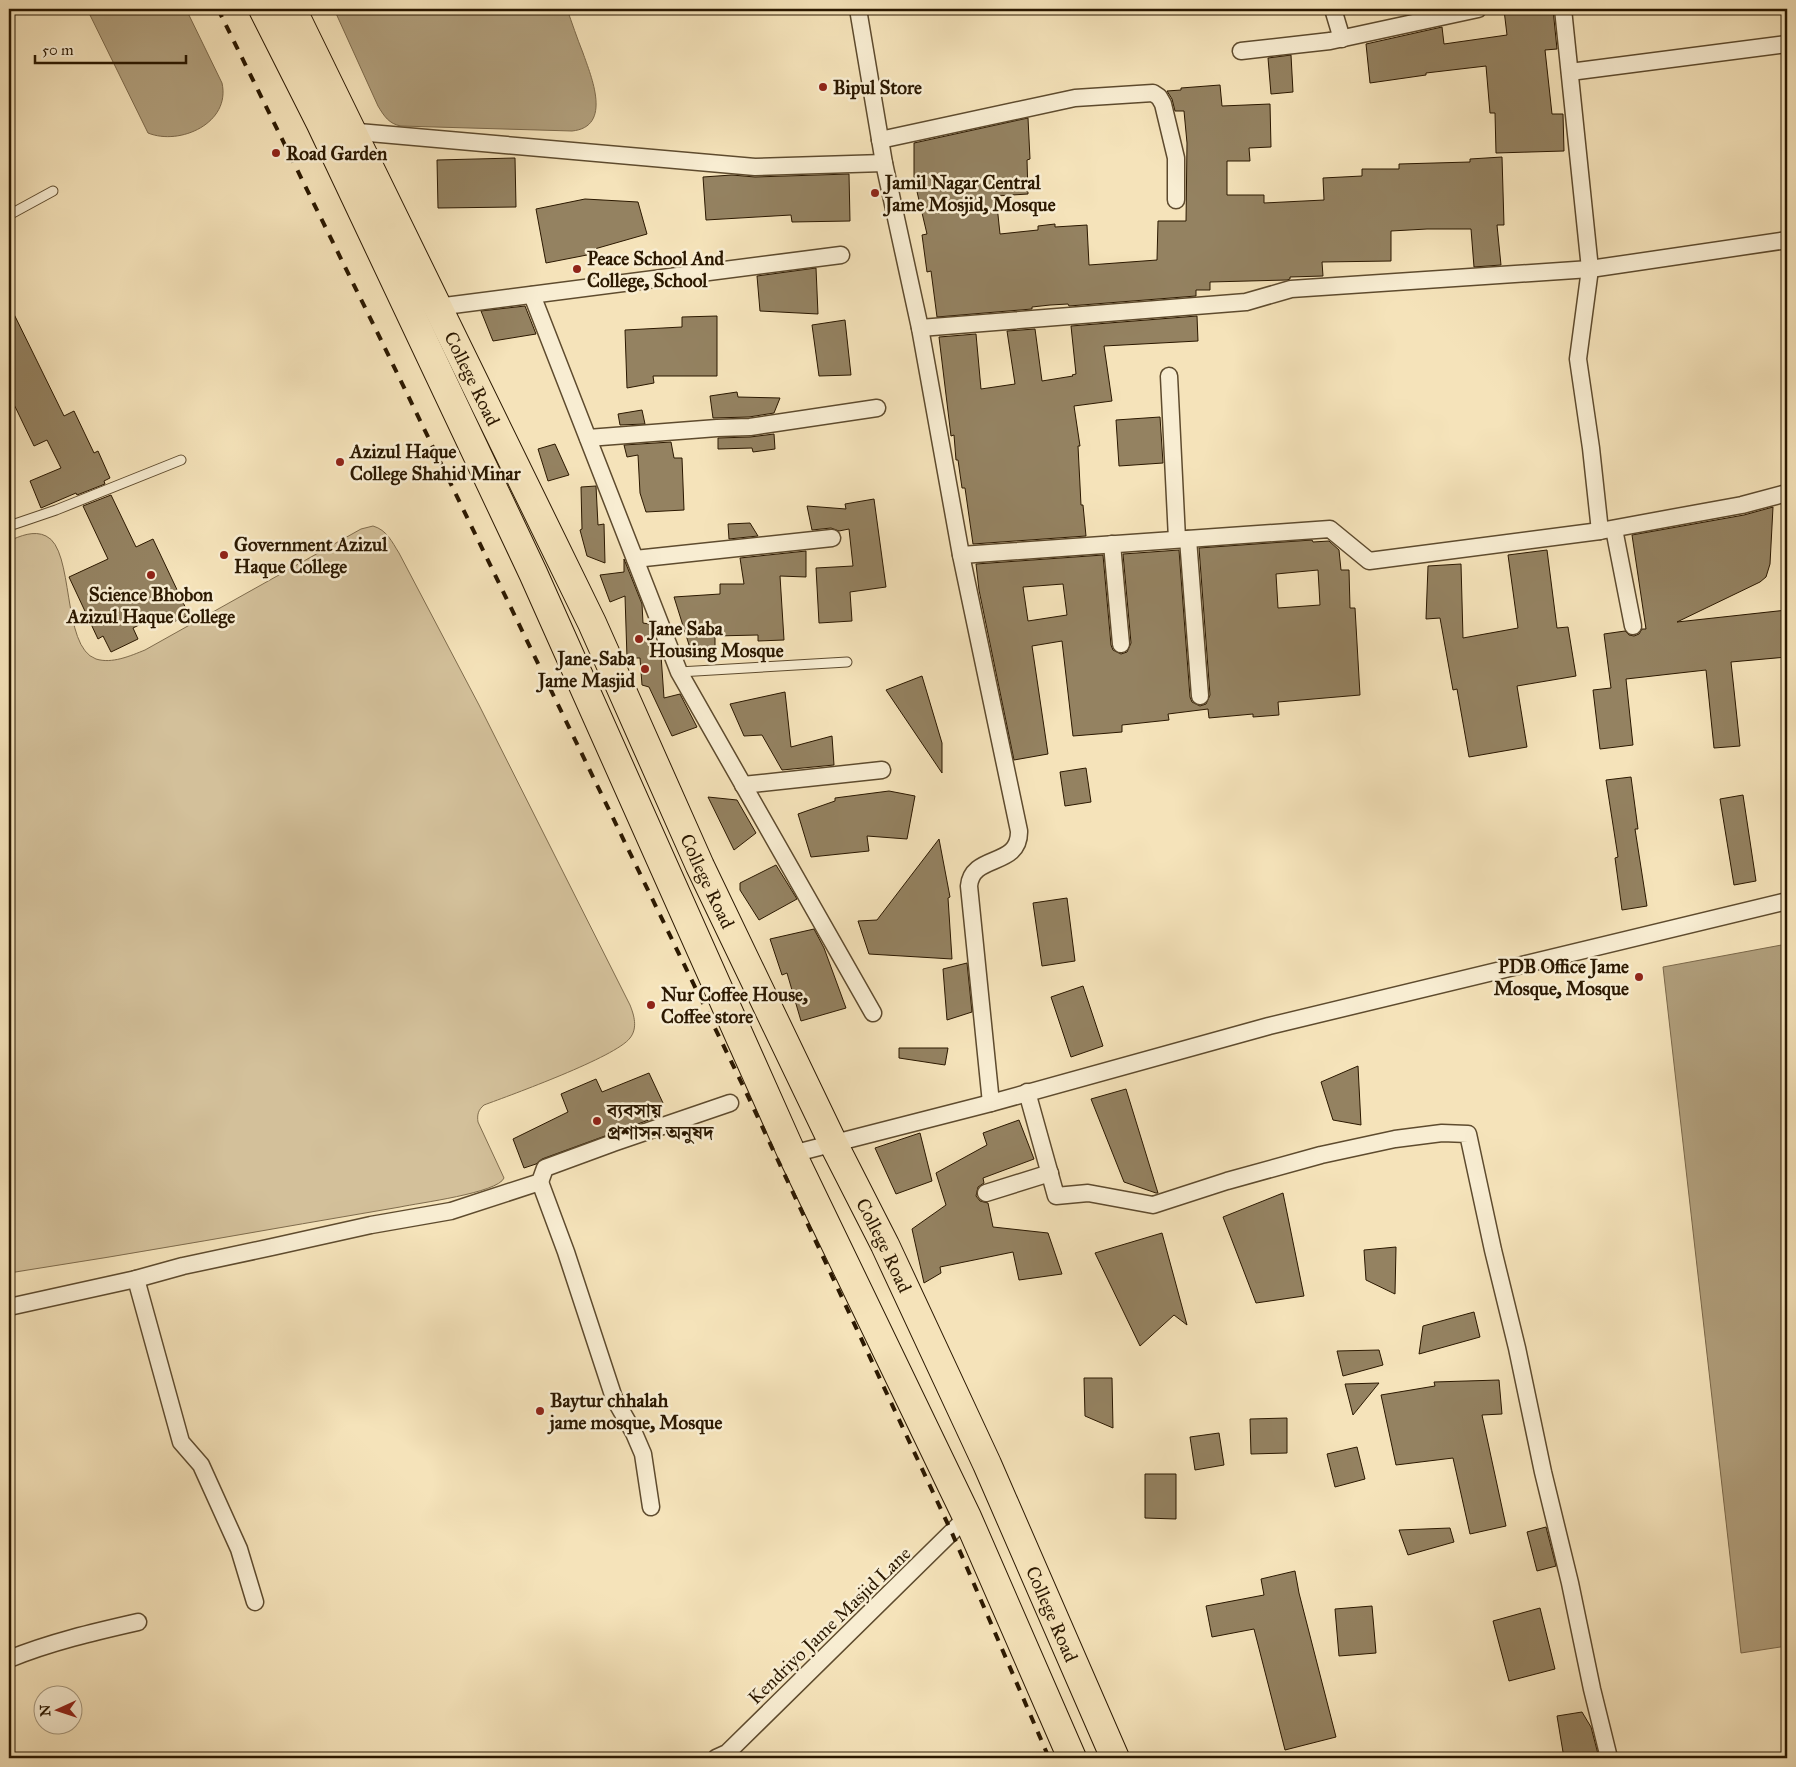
<svg xmlns="http://www.w3.org/2000/svg" width="1796" height="1767" font-family="'IM FELL Great Primer','Noto Serif Bengali',serif">
<rect width="100%" height="100%" fill="#f5e3ba"/>
<filter id="stains"><feTurbulence type="fractalNoise" baseFrequency=".004" numOctaves="4"/><feColorMatrix values="0 0 0 0 .2 0 0 0 0 .09 0 0 0 0 .02 0 0 0 .5 -.17"/></filter>
<radialGradient id="worn" r=".72"><stop offset=".6" stop-color="#630" stop-opacity="0"/><stop offset="1" stop-color="#630" stop-opacity=".3"/></radialGradient>
<!-- green -->
<path fill="#d3c09a" stroke="#7f6c4d" d="M373 526C387 530 392 542 399 553L479 705 630 1005C634 1015 638 1028 630 1038 616 1057 511 1095 484 1105 478 1110 477 1115 478 1122L504 1178C498 1193 418 1203 400 1207 270 1229 140 1253 9 1273V541C20 536 34 530 46 536 75 549 61 647 96 659 112 664 130 656 145 650L361 529Z"/>
<!-- water -->
<g fill="#b09e7b" stroke="#7b684a">
<path d="M87 9H186L222 83C231 123 180 146 148 133Z"/>
<path d="M334 9H567C572 23 577 38 583 53 591 76 613 127 572 131L401 126C389 124 384 116 378 106Z"/>
<polygon points="1787,944 1787,1646 1741,1653 1663,967"/>
</g>
<!-- building -->
<g fill="#948261" stroke="#2b1800" fill-rule="evenodd">
<polygon points="1519,9 1553,9 1557,49 1545,50 1552,114 1563,114 1564,151 1496,153 1495,113 1490,113 1486,66 1426,73 1426,75 1370,83 1366,44 1442,27 1444,44 1507,35 1504,10"/>
<polygon points="1291,55 1293,92 1271,94 1268,58"/>
<polygon points="1220,85 1222,106 1270,104 1271,147 1249,148 1250,161 1227,161 1227,195 1264,195 1264,203 1324,200 1323,178 1362,176 1362,169 1399,169 1399,164 1470,162 1470,159 1502,157 1504,225 1497,225 1501,265 1474,267 1471,229 1427,229 1391,231 1391,261 1322,262 1323,276 1290,277 1290,279 1287,280 1210,282 1210,290 1196,290 1196,296 1069,306 1068,304 1050,305 1032,307 1032,309 937,317 931,271 927,272 922,235 927,234 914,179 914,143 1028,118 1030,159 1027,160 1028,194 996,196 1000,234 1038,230 1038,226 1055,224 1055,227 1087,225 1089,265 1157,260 1158,221 1186,221 1187,143 1184,111 1175,111 1172,99 1167,91 1181,90 1181,88"/>
<polygon points="515,158 516,207 438,208 437,160"/>
<polygon points="849,174 850,221 792,222 791,215 706,220 703,177 732,175 755,177"/>
<polygon points="585,199 638,202 647,234 591,250 592,254 546,263 536,209"/>
<polygon points="816,268 818,314 760,311 757,276"/>
<polygon points="9,304 64,416 74,411 94,453 98,451 110,478 104,481 105,484 77,495 76,493 41,508 30,481 61,468 47,440 34,446 9,394"/>
<polygon points="525,306 536,334 493,341 481,311"/>
<polygon points="717,316 717,376 653,376 654,383 627,388 625,330 682,327 682,317"/>
<polygon points="1197,316 1198,341 1104,346 1112,401 1074,406 1080,446 1078,446 1081,505 1083,505 1086,536 973,544 965,488 962,488 958,460 956,460 954,435 951,436 939,337 976,334 981,389 1015,384 1007,331 1035,329 1042,381 1073,376 1072,375 1076,374 1071,326"/>
<polygon points="845,320 851,375 819,376 812,325"/>
<polygon points="737,392 738,397 780,398 774,413 749,417 713,418 710,396"/>
<polygon points="642,410 645,424 620,425 618,414"/>
<polygon points="1160,417 1163,463 1119,466 1116,420"/>
<polygon points="774,434 775,449 753,452 752,448 718,449 718,438 750,437"/>
<polygon points="671,442 674,458 682,458 684,510 646,512 640,493 638,455 627,457 624,445"/>
<polygon points="555,444 569,475 548,481 538,449"/>
<polygon points="596,486 598,525 604,524 605,563 587,556 580,530 582,529 581,487"/>
<polygon points="111,495 136,547 153,539 189,615 171,623 165,612 133,628 138,639 111,652 103,636 98,639 69,577 108,559 83,506"/>
<polygon points="874,499 886,587 850,592 852,621 819,623 816,568 853,566 849,529 839,531 831,528 812,530 807,506 846,509 845,504"/>
<polygon points="1773,507 1770,564 1766,577 1760,582 1677,622 1787,610 1787,657 1731,662 1740,746 1714,748 1706,670 1626,679 1633,745 1600,749 1593,690 1611,688 1604,634 1625,631 1629,635 1634,636 1639,634 1642,629 1646,629 1632,535 1744,515"/>
<polygon points="750,523 758,536 729,539 728,524"/>
<path d="M1312 540 1313 542 1329 541 1339 550 1341 570H1349L1350 608H1355L1360 695 1278 702 1279 715 1253 717V714L1209 718 1208 709 1168 714 1169 720 1122 725V732L1073 736 1062 641 1032 646 1048 754 1014 760 979 590 976 564 1103 555 1111 645 1113 650 1121 654 1127 652 1131 643 1123 554 1179 550 1190 697 1192 702 1200 706 1206 704 1210 695 1199 548ZM1318 570 1320 605 1278 608 1276 574ZM1063 584 1067 615 1028 621 1023 587Z"/>
<polygon points="1547,550 1557,628 1568,627 1576,676 1517,686 1527,747 1469,757 1457,689 1453,690 1440,618 1426,619 1428,566 1461,564 1463,638 1518,628 1508,555"/>
<polygon points="806,551 806,577 780,576 784,640 758,641 758,635 715,636 715,646 690,648 674,597 720,594 720,584 744,584 740,558"/>
<polygon points="624,559 642,604 643,623 649,624 651,627 651,654 661,655 664,698 680,694 697,727 672,736 649,687 642,685 640,658 627,658 625,596 610,602 600,575 624,572"/>
<polygon points="922,676 942,743 942,773 886,690"/>
<polygon points="785,692 791,747 832,736 834,765 782,770 762,735 744,736 730,704"/>
<polygon points="1086,768 1091,802 1065,806 1060,772"/>
<polygon points="1631,777 1638,829 1635,829 1647,906 1622,910 1615,858 1618,857 1606,780"/>
<polygon points="889,791 915,796 907,839 867,836 869,851 811,857 798,814 835,801 835,798"/>
<polygon points="1743,795 1756,881 1734,885 1720,799"/>
<polygon points="708,797 737,800 756,833 734,850"/>
<polygon points="939,839 950,897 948,898 952,959 869,954 858,921 877,920"/>
<polygon points="776,865 797,899 759,920 740,890 740,883"/>
<polygon points="1067,898 1075,961 1042,966 1033,903"/>
<polygon points="814,929 824,948 846,1008 801,1021 787,973 782,975 770,939"/>
<polygon points="967,963 972,1012 947,1020 943,969"/>
<polygon points="1083,986 1103,1046 1071,1057 1051,997"/>
<polygon points="899,1048 948,1048 945,1065 899,1058"/>
<polygon points="1358,1066 1361,1125 1333,1120 1321,1082"/>
<polygon points="649,1073 663,1103 654,1109 657,1117 542,1159 536,1164 524,1168 513,1139 568,1112 561,1094 596,1079 602,1092"/>
<polygon points="1126,1089 1158,1193 1156,1193 1124,1182 1091,1099"/>
<polygon points="1019,1120 1034,1159 983,1178 984,1183 978,1187 976,1196 980,1201 988,1203 993,1227 1048,1233 1062,1274 1019,1280 1013,1252 940,1267 941,1273 924,1283 912,1229 946,1205 936,1173 987,1145 983,1133"/>
<polygon points="920,1133 932,1181 896,1194 875,1148"/>
<polygon points="1283,1193 1304,1296 1256,1303 1223,1217"/>
<polygon points="1162,1233 1187,1325 1174,1315 1140,1346 1095,1253"/>
<polygon points="1396,1247 1395,1294 1366,1280 1364,1250"/>
<polygon points="1474,1312 1480,1337 1419,1354 1423,1326"/>
<polygon points="1379,1350 1383,1365 1343,1376 1337,1351"/>
<polygon points="1084,1378 1112,1378 1113,1428 1085,1416"/>
<polygon points="1499,1380 1502,1414 1482,1415 1506,1526 1470,1534 1453,1458 1396,1465 1381,1395 1435,1386 1434,1382"/>
<polygon points="1379,1383 1353,1415 1345,1384"/>
<polygon points="1287,1418 1287,1453 1251,1454 1250,1419"/>
<polygon points="1219,1433 1224,1465 1195,1470 1190,1437"/>
<polygon points="1357,1447 1365,1479 1335,1487 1327,1454"/>
<polygon points="1145,1474 1176,1474 1176,1519 1145,1518"/>
<polygon points="1546,1527 1556,1566 1537,1571 1527,1532"/>
<polygon points="1450,1528 1454,1542 1408,1555 1399,1530"/>
<polygon points="1295,1571 1299,1593 1336,1737 1285,1750 1254,1629 1212,1637 1206,1606 1264,1595 1261,1579"/>
<polygon points="1372,1606 1376,1653 1339,1656 1335,1609"/>
<polygon points="1540,1608 1555,1669 1509,1681 1493,1621"/>
<polygon points="1582,1712 1591,1727 1598,1754 1589,1758 1564,1758 1557,1716"/>
</g>
<g fill="none" stroke-linecap="round" stroke-linejoin="round">
<!-- service casing -->
<g stroke="#5e4b2e" stroke-width="11">
<g id="service">
<polyline points="9,215 53,191"/>
<polyline points="9,526 56,510 181,460"/>
<polyline points="679,672 847,662"/>
</g>
</g>
<!-- minor casing -->
<g stroke="#5e4b2e" stroke-width="19">
<g id="minor">
<path d="M858 9 884 163 920 328 961 555 1019 831C1020 868 972 853 969 886L991 1103"/>
<polyline points="1333,9 1342,39"/>
<polyline points="1563,9 1590,269 1578,359 1591,448 1600,531"/>
<polyline points="1241,51 1330,41 1478,9"/>
<polyline points="1570,72 1787,44"/>
<polyline points="347,131 755,167 884,163"/>
<polyline points="880,140 1075,98 1153,93 1159,97 1163,104 1176,158 1176,200"/>
<polyline points="532,295 679,672 873,1013"/>
<polyline points="437,307 841,255"/>
<polyline points="920,328 1246,302 1291,289 1590,269 1787,240"/>
<polyline points="1169,376 1177,539"/>
<polyline points="588,438 717,428 750,427 877,408"/>
<polyline points="1614,529 1633,626"/>
<polyline points="1188,539 1200,696"/>
<polyline points="1112,544 1121,644"/>
<polyline points="961,555 1330,529 1369,561 1600,531 1742,505 1787,493"/>
<polyline points="635,559 832,538"/>
<polyline points="743,785 882,770"/>
<polyline points="1027,1092 1056,1196 1088,1193 1153,1205 1227,1181 1321,1155 1395,1139 1442,1133 1468,1134 1493,1250 1517,1348 1543,1472 1570,1583 1592,1689 1609,1758"/>
<polyline points="792,1154 991,1103 1269,1026 1787,901"/>
<polyline points="540,1182 566,1252 614,1398 634,1433 643,1454 651,1507"/>
<polyline points="986,1193 1050,1173"/>
<polyline points="136,1279 181,1442 201,1465 239,1549 255,1602"/>
<polyline points="9,1307 136,1279 183,1266 272,1247 371,1225 451,1211 540,1182 545,1168 613,1143 730,1103"/>
<path d="M9 1659C51 1642 94 1632 138 1622"/>
<polyline points="716,1758 727,1753 967,1517"/>
</g>
</g>
<!-- trunk casing -->
<g stroke="#2b1800" stroke-width="30">
<g id="trunk">
<polyline points="263,9 321,124 533,573 792,1154 967,1517 1072,1758"/>
<path id="s1" d="M292 9 592 623 700 866 833 1143 885 1245 987 1464 1115 1758"/>
</g>
</g>
<!-- service -->
<use href="#service" stroke="#f8edd2" stroke-width="9"/>
<!-- minor -->
<use href="#minor" stroke="#f8edd2" stroke-width="16"/>
<!-- trunk -->
<use href="#trunk" stroke="#f5e3ba" stroke-width="28"/>
<!-- rail -->
<polyline stroke="#2b1800" stroke-width="4" stroke-dasharray="9 9" stroke-linecap="butt" points="218,9 381,340 746,1092 952,1533 1049,1758"/>
</g>
<!-- markers -->
<g fill="#8f2418" stroke="#f8edd2" stroke-width="2">
<circle cx="823" cy="87" r="5"/>
<circle cx="276" cy="153" r="5"/>
<circle cx="875" cy="193" r="5"/>
<circle cx="577" cy="269" r="5"/>
<circle cx="340" cy="462" r="5"/>
<circle cx="224" cy="555" r="5"/>
<circle cx="151" cy="575" r="5"/>
<circle cx="639" cy="639" r="5"/>
<circle cx="645" cy="669" r="5"/>
<circle cx="1639" cy="977" r="5"/>
<circle cx="651" cy="1005" r="5"/>
<circle cx="597" cy="1121" r="5"/>
<circle cx="540" cy="1411" r="5"/>
</g>
<g text-anchor="middle" stroke-width="5" stroke-linejoin="round" paint-order="stroke">
<!-- poi labels -->
<g font-size="19" font-weight="bold" fill="#2b1800" stroke="#f8edd2" text-anchor="start">
<text x="833" y="94">Bipul Store</text>
<text x="286" y="160">Road Garden</text>
<text x="885" y="189">Jamil Nagar Central<tspan x="885" dy="22">Jame Mosjid, Mosque</tspan></text>
<text x="587" y="265">Peace School And<tspan x="587" dy="22">College, School</tspan></text>
<text x="350" y="458">Azizul Haque<tspan x="350" dy="22">College Shahid Minar</tspan></text>
<text x="234" y="551">Government Azizul<tspan x="234" dy="22">Haque College</tspan></text>
<text x="151" y="601" text-anchor="middle">Science Bhobon<tspan x="151" dy="22">Azizul Haque College</tspan></text>
<text x="649" y="635">Jane Saba<tspan x="649" dy="22">Housing Mosque</tspan></text>
<text x="635" y="665" text-anchor="end">Jane-Saba<tspan x="635" dy="22">Jame Masjid</tspan></text>
<text x="1629" y="973" text-anchor="end">PDB Office Jame<tspan x="1629" dy="22">Mosque, Mosque</tspan></text>
<text x="661" y="1001">Nur Coffee House,<tspan x="661" dy="22">Coffee store</tspan></text>
<text x="607" y="1117">ব্যবসায়<tspan x="607" dy="22">প্রশাসন অনুষদ</tspan></text>
<text x="550" y="1407">Baytur chhalah<tspan x="550" dy="22">jame mosque, Mosque</tspan></text>
</g>
<!-- street labels -->
<g font-size="19" fill="#2b1800" stroke="#f8edd2">
<text dy="7" stroke="none"><textPath href="#s1" startOffset="411">College Road</textPath></text>
<text dy="7" stroke="none"><textPath href="#s1" startOffset="966">College Road</textPath></text>
<text dy="7" stroke="none"><textPath href="#s1" startOffset="1371">College Road</textPath></text>
<text dy="7" stroke="none"><textPath href="#s1" startOffset="1776">College Road</textPath></text>
<text transform="translate(829 1625) rotate(-44)" y="7">Kendriyo Jame Masjid Lane</text>
</g>
</g>
<!-- margin -->
<rect width="1796" height="1767" fill="none" stroke="#f5e3ba" stroke-width="30"/>
<rect x="10" y="10" width="1776" height="1747" fill="none" stroke="#2b1800" stroke-width="2.5"/>
<rect x="15" y="15" width="1766" height="1737" fill="none" stroke="#2b1800"/>
<!-- north arrow -->
<g transform="translate(58 1710) rotate(267)"><circle r="24" fill="#f8edd2" stroke="#a6987e"/>
<path d="M0-4L9 19L0 12L-9 19Z" fill="#8f2418"/>
<text y="-8" font-size="14" font-weight="bold" text-anchor="middle" fill="#2b1800">N</text>
</g>
<!-- scale -->
<path d="M35 55v8h151v-8" fill="none" stroke="#2b1800" stroke-width="2.5"/>
<text x="42" y="55" font-size="15" fill="#2b1800" stroke="#f8edd2" stroke-width="4" paint-order="stroke">50 m</text>
<rect width="100%" height="100%" filter="url(#stains)"/>
<rect width="100%" height="100%" fill="url(#worn)"/>
</svg>
